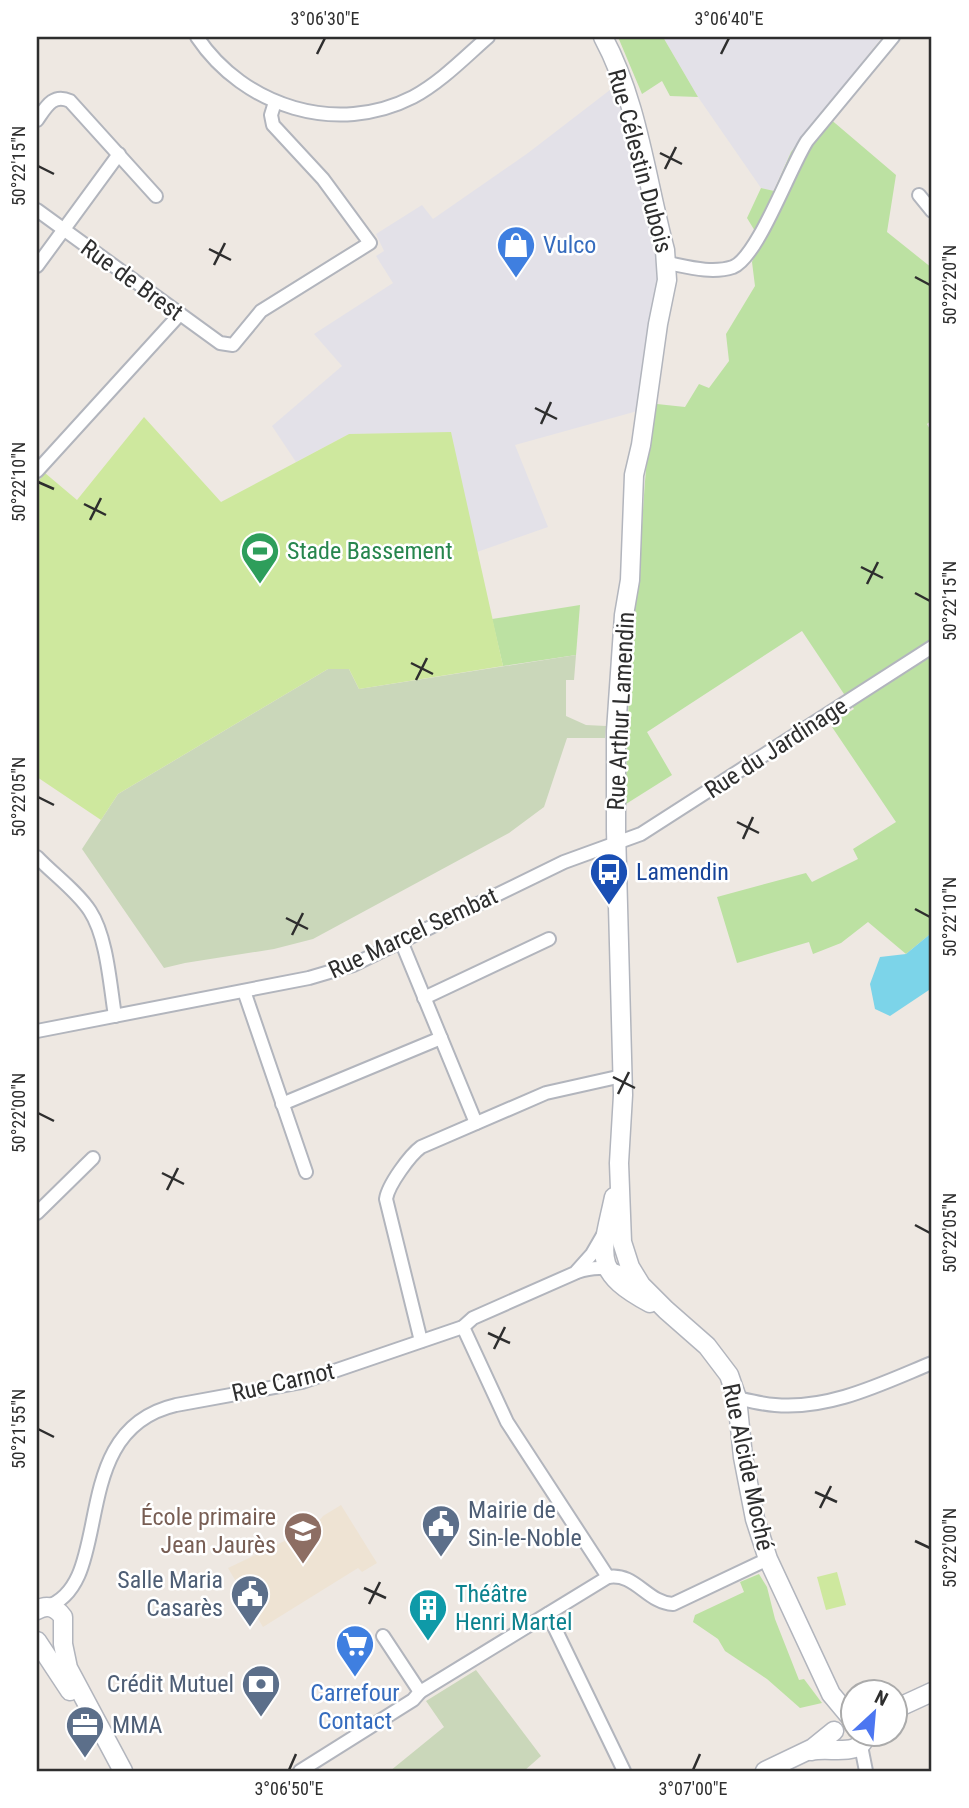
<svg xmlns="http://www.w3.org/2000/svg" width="969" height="1808" font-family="'Roboto Condensed',sans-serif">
<rect width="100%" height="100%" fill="#eee8e2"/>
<!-- industrial -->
<g fill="#e3e1e8">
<polygon points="663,37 882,37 791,152 773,191 761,188 698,97"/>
<polygon points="619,83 662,255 641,410 515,445 548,527 477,552 450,433 349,434 296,462 272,426 342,366 314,334 393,283 376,256 384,251 376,234 422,205 433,219 528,153"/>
</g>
<!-- education -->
<polygon fill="#eee3d3" points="341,1505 377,1563 362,1572 358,1568 263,1627 228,1568 314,1527 323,1516"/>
<!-- green -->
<g fill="#bce1a2">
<polygon points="618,37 663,37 698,97 670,96 662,81 642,94"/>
<path d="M822 112 896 175 887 232 932 268V420L927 424 932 433V935H929L906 954 868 922 841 943 813 954 809 942 737 963 717 897 806 873 812 882 858 859 853 849 896 822 830 724 854 709 802 631 647 732 672 775 626 804C626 715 633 626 641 537 645 492 645 448 657 404L685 407 699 384 709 388 729 361 726 334 755 286 752 262 761 241 747 218 761 188 774 191 791 152Z"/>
<polygon points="580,605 576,655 503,666 492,619"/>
<polygon points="759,1574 767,1587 775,1619 799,1680 804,1679 822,1703 800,1708 767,1679 725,1651 718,1639 693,1622 695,1615 744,1592 740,1582"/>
</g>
<!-- cemetery -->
<g fill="#cad7ba">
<polygon points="576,655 574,680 566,680 566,716 586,725 606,726 605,738 567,738 544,807 509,833 313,939 274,949 185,963 164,968 82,849 118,794 328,669 349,669 359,689"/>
<polygon points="476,1670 541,1756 524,1771 390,1771 444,1727 426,1701"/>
</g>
<!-- pitch -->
<g fill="#cee89e">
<polygon points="144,417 221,502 349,434 451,432 503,666 359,689 349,669 328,669 118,794 101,820 37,777 37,483 45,473 77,500"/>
<polygon points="837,1572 846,1605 826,1610 817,1577"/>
</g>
<!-- water -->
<polygon fill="#7cd4e9" points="929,935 932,935 932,991 929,990 890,1016 875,1009 870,984 880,957 906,954"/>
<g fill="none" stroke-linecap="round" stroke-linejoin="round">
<!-- street casing -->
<g stroke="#b2b5bd" stroke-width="16">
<g id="street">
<path d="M197 37C244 107 337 136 413 97 441 82 465 57 488 37"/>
<path d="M37 120C46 107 53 93 70 101L156 196"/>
<polyline points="919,195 932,211"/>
<polyline points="37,210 220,343 233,345 261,311 370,243 323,179 273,125 271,115 275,102"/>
<path d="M668 263C688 267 712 274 733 267 758 257 790 167 807 141L893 37"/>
<polyline points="37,266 119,154"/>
<polyline points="37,471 180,314"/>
<path d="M37 857C53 874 77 891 90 911 107 937 110 985 115 1016"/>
<polyline points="401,941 476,1123"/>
<polyline points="244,991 306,1172"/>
<polyline points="424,998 549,939"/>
<polyline points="37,1031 309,978 353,965 564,862 641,834 932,647"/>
<polyline points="282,1104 441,1038"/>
<polyline points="37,1213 93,1158"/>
<path d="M577 1272C600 1264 618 1268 638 1283"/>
<polyline points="463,1327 507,1422 608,1577"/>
<path d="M421 1341 386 1199C388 1185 410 1155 421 1147L546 1093 622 1076"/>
<path d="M737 1398C750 1401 762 1404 775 1405 830 1410 883 1383 932 1363"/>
<path d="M46 1607C118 1584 63 1431 176 1405L302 1382 463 1327 473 1318 575 1273 592 1254 603 1235"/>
<polyline points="548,1614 624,1771"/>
<path d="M383 1636 420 1692 608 1577C635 1572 647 1603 673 1604L768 1559"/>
<polyline points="861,1746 866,1771"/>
<polyline points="300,1771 413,1700 420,1692"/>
</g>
</g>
<!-- secondary casing -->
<g stroke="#b2b5bd" stroke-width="21">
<g id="secondary">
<path d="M603 37C638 102 646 179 665 250L667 280 658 324 641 445 634 475 630 580 624 615 616 731V830L623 1095 619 1163 622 1242 630 1267 641 1285 666 1310 707 1346 729 1375 737 1398 743 1457 755 1519 768 1559 831 1694 851 1718"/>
<path d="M614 1197C602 1254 590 1271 650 1303"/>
<path d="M37 1610C47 1604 56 1607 63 1617V1644L68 1668 123 1771"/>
<polyline points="37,1641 70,1691"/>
<polyline points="895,1709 932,1692"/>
<path d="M811 1751C830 1746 861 1759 866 1734"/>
<polyline points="765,1771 813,1748 834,1731"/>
</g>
</g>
<!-- street -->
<use href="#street" stroke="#fff" stroke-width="12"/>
<!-- secondary -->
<use href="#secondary" stroke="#fff" stroke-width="18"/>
</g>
<!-- ticks -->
<path fill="none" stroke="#2e2e2e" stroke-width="2.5" d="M317 54 325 38M721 54 729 38M660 153 682 164M38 166 54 174M665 169 676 147M209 249 231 260M214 265 225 243M915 277 930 285M535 408 557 419M541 424 551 402M38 482 54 489M84 504 106 515M90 520 101 498M861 567 883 578M867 584 878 562M915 593 930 601M411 663 433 674M416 680 427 658M38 797 54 805M737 822 759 833M743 839 753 817M915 909 930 917M286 918 308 929M292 935 303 913M613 1077 635 1088M618 1094 629 1072M38 1113 54 1121M162 1173 184 1184M167 1190 178 1168M915 1225 930 1233M488 1333 510 1343M494 1349 505 1327M38 1429 54 1437M815 1492 837 1502M820 1508 831 1486M915 1541 930 1548M364 1588 386 1598M369 1604 380 1582M289 1770 296 1754M693 1770 700 1754"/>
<!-- icons -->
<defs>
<g id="shop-pin" transform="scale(2.0125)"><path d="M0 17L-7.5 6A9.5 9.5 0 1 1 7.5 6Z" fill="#3f7fe0" stroke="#fff"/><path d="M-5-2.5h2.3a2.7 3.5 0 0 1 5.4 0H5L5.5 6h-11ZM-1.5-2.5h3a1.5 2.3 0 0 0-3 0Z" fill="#fff"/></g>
<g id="stadium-pin" transform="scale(2.0125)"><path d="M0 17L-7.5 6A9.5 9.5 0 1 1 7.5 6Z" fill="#2e9e5b" stroke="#fff"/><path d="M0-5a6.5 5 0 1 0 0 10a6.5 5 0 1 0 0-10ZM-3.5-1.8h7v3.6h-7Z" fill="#fff"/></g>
<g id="bus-pin" transform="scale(2.0125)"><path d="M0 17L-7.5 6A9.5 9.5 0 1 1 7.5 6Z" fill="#1a4fb4" stroke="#fff"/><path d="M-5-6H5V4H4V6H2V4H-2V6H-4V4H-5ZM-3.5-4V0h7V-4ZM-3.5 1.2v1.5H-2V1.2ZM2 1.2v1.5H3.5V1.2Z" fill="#fff"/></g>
<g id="civic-pin" transform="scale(2.0125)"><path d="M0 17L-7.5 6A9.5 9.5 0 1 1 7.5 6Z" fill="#5c6f8a" stroke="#fff"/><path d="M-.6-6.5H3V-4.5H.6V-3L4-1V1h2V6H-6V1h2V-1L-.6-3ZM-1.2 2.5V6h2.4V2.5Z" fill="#fff"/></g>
<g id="school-pin" transform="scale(2.0125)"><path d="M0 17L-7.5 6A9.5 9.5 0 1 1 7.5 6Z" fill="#8d6e63" stroke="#fff"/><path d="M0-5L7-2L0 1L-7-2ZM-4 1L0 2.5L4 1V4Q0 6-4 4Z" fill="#fff"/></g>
<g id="building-pin" transform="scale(2.0125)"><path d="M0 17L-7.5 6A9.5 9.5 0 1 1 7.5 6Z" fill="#0f9aa8" stroke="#fff"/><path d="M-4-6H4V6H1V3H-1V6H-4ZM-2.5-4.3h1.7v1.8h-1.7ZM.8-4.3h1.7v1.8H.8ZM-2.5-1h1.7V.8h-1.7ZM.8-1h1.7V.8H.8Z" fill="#fff"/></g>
<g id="supermarket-pin" transform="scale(2.0125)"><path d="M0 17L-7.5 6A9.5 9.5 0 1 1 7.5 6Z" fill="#3f7fe0" stroke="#fff"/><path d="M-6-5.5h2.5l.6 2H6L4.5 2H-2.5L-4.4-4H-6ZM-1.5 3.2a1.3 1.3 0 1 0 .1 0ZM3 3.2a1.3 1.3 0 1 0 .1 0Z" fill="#fff"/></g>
<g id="bank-pin" transform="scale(2.0125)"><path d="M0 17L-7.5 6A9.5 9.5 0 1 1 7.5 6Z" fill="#5c6f8a" stroke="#fff"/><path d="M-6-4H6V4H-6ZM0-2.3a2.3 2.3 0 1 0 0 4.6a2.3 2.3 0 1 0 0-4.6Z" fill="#fff"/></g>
<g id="office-pin" transform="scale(2.0125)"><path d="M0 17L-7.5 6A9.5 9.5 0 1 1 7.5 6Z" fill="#5c6f8a" stroke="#fff"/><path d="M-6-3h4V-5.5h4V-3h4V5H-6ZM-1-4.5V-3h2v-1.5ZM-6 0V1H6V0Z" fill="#fff"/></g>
</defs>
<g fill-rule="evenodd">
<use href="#shop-pin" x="516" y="245"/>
<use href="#stadium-pin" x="260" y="551"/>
<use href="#bus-pin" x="609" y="872"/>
<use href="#civic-pin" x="441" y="1524"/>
<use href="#school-pin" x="303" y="1531"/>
<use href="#civic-pin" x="250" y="1594"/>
<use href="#building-pin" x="428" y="1608"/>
<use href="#supermarket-pin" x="355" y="1644"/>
<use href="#bank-pin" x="261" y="1684"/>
<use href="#office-pin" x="85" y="1725"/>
</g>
<g text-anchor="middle" stroke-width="5" stroke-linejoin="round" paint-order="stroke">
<!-- street labels -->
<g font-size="24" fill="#2e2e2e" stroke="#fff">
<text transform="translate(640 161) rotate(75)" y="8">Rue Célestin Dubois</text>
<text transform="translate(132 280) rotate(36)" y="8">Rue de Brest</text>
<text transform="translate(621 711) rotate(-87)" y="8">Rue Arthur Lamendin</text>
<text transform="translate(776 748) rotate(-33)" y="8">Rue du Jardinage</text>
<text transform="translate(413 933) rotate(-25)" y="8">Rue Marcel Sembat</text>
<text transform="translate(283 1382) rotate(-13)" y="8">Rue Carnot</text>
<text transform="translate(748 1467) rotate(78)" y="8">Rue Alcide Moché</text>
</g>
<!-- shop labels -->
<g font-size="24" fill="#366cbe" stroke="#fff" text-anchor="start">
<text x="543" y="253">Vulco</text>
<text x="355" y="1701" text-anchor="middle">Carrefour<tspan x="355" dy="28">Contact</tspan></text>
</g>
<!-- leisure labels -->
<g font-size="24" fill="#27864d" stroke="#fff" text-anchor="start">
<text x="287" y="559">Stade Bassement</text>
</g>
<!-- transit labels -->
<g font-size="24" fill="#164399" stroke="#fff" text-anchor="start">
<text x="636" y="880">Lamendin</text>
</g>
<!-- service labels -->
<g font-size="24" fill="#4e5e75" stroke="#fff" text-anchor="start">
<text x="468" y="1518">Mairie de<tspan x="468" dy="28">Sin-le-Noble</tspan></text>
<text x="223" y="1588" text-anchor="end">Salle Maria<tspan x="223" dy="28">Casarès</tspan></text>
<text x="234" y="1692" text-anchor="end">Crédit Mutuel</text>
<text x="112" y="1733">MMA</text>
</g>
<!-- education labels -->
<g font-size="24" fill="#785e54" stroke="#fff" text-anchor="end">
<text x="276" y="1525">École primaire<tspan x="276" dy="28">Jean Jaurès</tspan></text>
</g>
<!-- culture labels -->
<g font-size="24" fill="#0d838f" stroke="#fff" text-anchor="start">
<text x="455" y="1602">Théâtre<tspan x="455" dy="28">Henri Martel</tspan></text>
</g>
</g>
<!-- border -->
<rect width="969" height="1808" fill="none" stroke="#ffffff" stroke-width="77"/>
<!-- north arrow -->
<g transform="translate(874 1713) rotate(26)"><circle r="33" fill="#ffffff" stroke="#ababab" stroke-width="2"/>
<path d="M0-5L12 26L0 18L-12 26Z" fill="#4c76f1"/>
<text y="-10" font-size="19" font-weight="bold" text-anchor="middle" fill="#2e2e2e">N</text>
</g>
<rect x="38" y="38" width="892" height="1732" fill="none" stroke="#2e2e2e" stroke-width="2.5"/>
<g font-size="18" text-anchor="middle" fill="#2e2e2e">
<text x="325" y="25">3°06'30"E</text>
<text x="729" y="25">3°06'40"E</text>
<text transform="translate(19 166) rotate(-90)" y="6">50°22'15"N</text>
<text transform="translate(950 285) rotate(-90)" y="6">50°22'20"N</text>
<text transform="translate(19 482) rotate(-90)" y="6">50°22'10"N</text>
<text transform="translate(950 601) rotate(-90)" y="6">50°22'15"N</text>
<text transform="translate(19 797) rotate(-90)" y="6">50°22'05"N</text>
<text transform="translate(950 917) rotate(-90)" y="6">50°22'10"N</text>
<text transform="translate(19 1113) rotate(-90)" y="6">50°22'00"N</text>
<text transform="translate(950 1233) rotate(-90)" y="6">50°22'05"N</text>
<text transform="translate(19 1429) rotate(-90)" y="6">50°21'55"N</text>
<text transform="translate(950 1548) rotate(-90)" y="6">50°22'00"N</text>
<text x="289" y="1795">3°06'50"E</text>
<text x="693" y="1795">3°07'00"E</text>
</g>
</svg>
